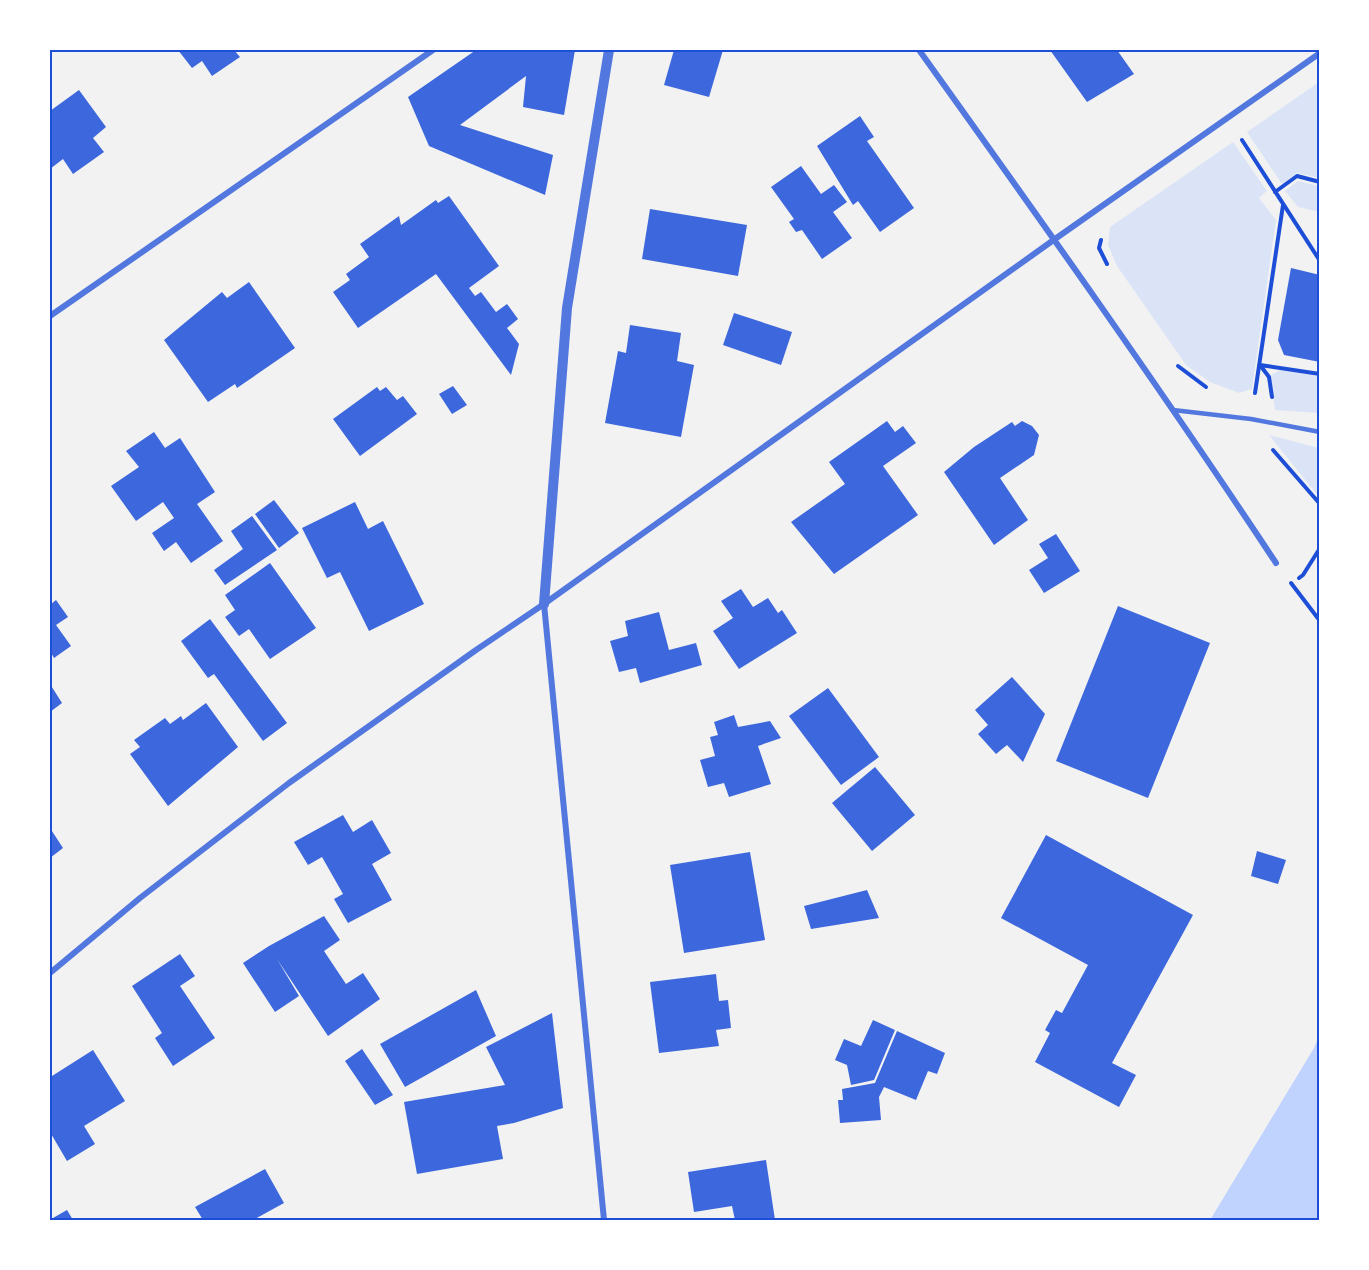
<svg xmlns="http://www.w3.org/2000/svg" width="1369" height="1270" font-family="'Libre Baskerville',serif">
<rect width="100%" height="100%" fill="#f2f2f2"/>
<!-- green -->
<g fill="#dbe4f7">
<polygon points="1319,82 1319,178 1297,173 1282,184 1247,132"/>
<polygon points="1233,142 1267,191 1259,198 1276,220 1252,389 1239,393 1210,382 1186,365 1117,266 1108,245 1110,227"/>
<polygon points="1298,181 1319,186 1319,212 1298,207 1285,191"/>
<polygon points="1280,370 1319,376 1319,413 1275,410 1270,376"/>
<polygon points="1269,435 1319,448 1319,497"/>
</g>
<!-- water -->
<polygon fill="#bfd3fe" points="1319,1036 1319,1220 1210,1220 1314,1048"/>
<!-- building -->
<g fill="#3d67dc">
<polygon points="178,50 234,50 240,57 212,76 202,61 192,68"/>
<polygon points="476,50 575,50 564,115 523,107 526,76 460,125 553,155 545,195 429,146 408,97"/>
<polygon points="674,50 723,50 709,97 664,85"/>
<polygon points="1050,50 1117,50 1134,74 1087,102"/>
<polygon points="79,90 106,127 93,138 104,152 73,174 63,159 50,169 50,111"/>
<polygon points="860,116 874,137 867,141 914,208 880,232 858,201 853,205 817,146"/>
<polygon points="801,166 821,194 834,185 847,202 833,212 852,238 822,259 802,230 796,232 789,222 794,219 771,187"/>
<polygon points="449,196 499,266 469,288 475,296 481,292 496,312 507,304 518,319 507,328 519,344 511,375 436,274 358,328 333,292 350,280 346,274 369,257 360,244 399,216 401,225 436,200 438,203"/>
<polygon points="650,209 747,225 738,276 642,259"/>
<polygon points="1291,268 1320,275 1320,362 1284,355 1278,340"/>
<polygon points="249,282 295,348 237,388 235,384 208,402 164,340 222,292 227,298"/>
<polygon points="734,313 792,332 781,365 723,345"/>
<polygon points="630,325 681,333 677,361 694,365 681,437 605,423 618,351 626,353"/>
<polygon points="453,386 467,405 452,414 439,394"/>
<polygon points="377,387 380,391 386,387 397,400 403,396 417,414 360,456 333,419"/>
<polygon points="887,421 895,432 903,426 916,443 883,466 918,515 834,574 791,522 845,484 829,462"/>
<polygon points="1022,421 1032,426 1039,435 1034,455 1000,478 1028,520 994,545 944,472 974,447 1012,422 1015,426"/>
<polygon points="154,432 165,448 180,438 215,492 197,504 223,541 191,563 176,542 164,551 152,533 174,518 163,502 136,521 111,486 139,467 126,451"/>
<polygon points="274,500 299,533 279,548 255,514"/>
<polygon points="355,502 368,529 383,521 424,604 369,631 340,572 327,578 302,528"/>
<polygon points="252,516 277,550 225,585 214,570 243,549 231,531"/>
<polygon points="1056,534 1080,571 1044,593 1029,570 1048,558 1039,544"/>
<polygon points="270,563 316,628 270,659 249,629 239,636 225,617 235,610 225,595"/>
<polygon points="741,589 753,607 768,598 778,613 782,610 797,633 739,669 713,631 733,618 721,601"/>
<polygon points="56,600 68,617 56,625 71,646 54,658 50,651 50,605"/>
<polygon points="1118,606 1210,643 1148,798 1056,761"/>
<polygon points="659,612 669,650 696,643 702,665 640,683 636,668 619,672 610,641 628,636 625,621"/>
<polygon points="210,619 287,723 263,741 214,674 208,678 181,641"/>
<polygon points="1012,677 1045,714 1023,762 1007,745 996,754 978,734 988,725 975,710"/>
<polygon points="50,684 62,703 50,712"/>
<polygon points="828,688 879,757 841,785 789,716"/>
<polygon points="206,703 238,747 168,806 130,754 140,747 134,740 165,718 170,724 181,716 183,720"/>
<polygon points="734,715 738,727 770,721 781,738 758,746 771,784 729,797 724,783 708,787 700,760 715,756 710,737 718,735 714,722"/>
<polygon points="875,767 915,815 872,851 832,803"/>
<polygon points="343,815 353,832 372,820 391,853 372,864 392,900 348,923 334,899 343,894 322,857 308,865 294,842"/>
<polygon points="50,828 63,848 50,858"/>
<polygon points="1046,835 1193,915 1112,1063 1136,1075 1119,1107 1035,1062 1050,1033 1045,1030 1056,1010 1062,1013 1088,965 1001,918"/>
<polygon points="1257,851 1286,860 1278,884 1251,876"/>
<polygon points="750,852 765,940 684,953 670,865"/>
<polygon points="867,890 879,918 811,929 804,906"/>
<polygon points="324,916 340,940 324,951 346,984 363,973 380,999 328,1036 277,959 299,996 275,1012 243,963 269,946"/>
<polygon points="180,954 195,976 180,986 215,1038 173,1066 155,1038 162,1033 132,986"/>
<polygon points="716,974 719,1001 728,1000 731,1028 716,1030 719,1046 659,1053 650,982"/>
<polygon points="476,990 496,1036 405,1087 380,1044"/>
<polygon points="552,1013 563,1108 514,1123 497,1126 503,1159 417,1174 404,1102 505,1085 486,1047"/>
<polygon points="873,1020 895,1030 874,1080 851,1085 847,1065 835,1060 844,1039 861,1046"/>
<polygon points="897,1031 945,1053 937,1074 928,1071 916,1100 884,1087 879,1097 881,1120 840,1123 838,1100 843,1100 842,1089 875,1083"/>
<polygon points="362,1049 393,1095 375,1105 345,1061"/>
<polygon points="93,1050 125,1101 84,1126 95,1144 67,1161 50,1132 50,1071 52,1076"/>
<polygon points="766,1160 775,1220 735,1220 732,1206 694,1212 688,1172"/>
<polygon points="265,1169 284,1203 253,1220 203,1220 195,1207"/>
<polygon points="67,1210 73,1220 55,1220 53,1218"/>
</g>
<g fill="none" stroke-linecap="round" stroke-linejoin="round">
<!-- path -->
<g stroke="#1d4ed8" stroke-width="4">
<polyline points="1242,140 1320,261"/>
<polyline points="1275,192 1297,176 1320,182"/>
<polyline points="1101,240 1099,248 1107,264"/>
<polyline points="1178,366 1206,387"/>
<polyline points="1255,393 1283,205"/>
<polyline points="1272,397 1269,377 1260,365 1320,374"/>
<polyline points="1273,450 1320,504"/>
<polyline points="1299,578 1303,575 1320,548"/>
<polyline points="1291,583 1320,621"/>
</g>
<!-- service -->
<polyline stroke="#5277de" stroke-width="4.5" points="1173,410 1251,419 1320,432"/>
<!-- minor -->
<g stroke="#5277de" stroke-width="6">
<path d="M919 50C1040 219 1161 389 1276 563"/>
<polyline points="50,316 433,50"/>
<polyline points="544,604 604,1220"/>
<polyline points="50,973 140,898 289,783 476,650 544,604 1055,239 1320,53"/>
</g>
<!-- tertiary -->
<polyline stroke="#5277de" stroke-width="10" points="544,604 567,308 609,50"/>
</g>
<!-- border -->
<rect width="1369" height="1270" fill="none" stroke="#ffffff" stroke-width="102"/>
<rect x="51" y="51" width="1267" height="1168" fill="none" stroke="#1d4ed8" stroke-width="2"/>
</svg>
